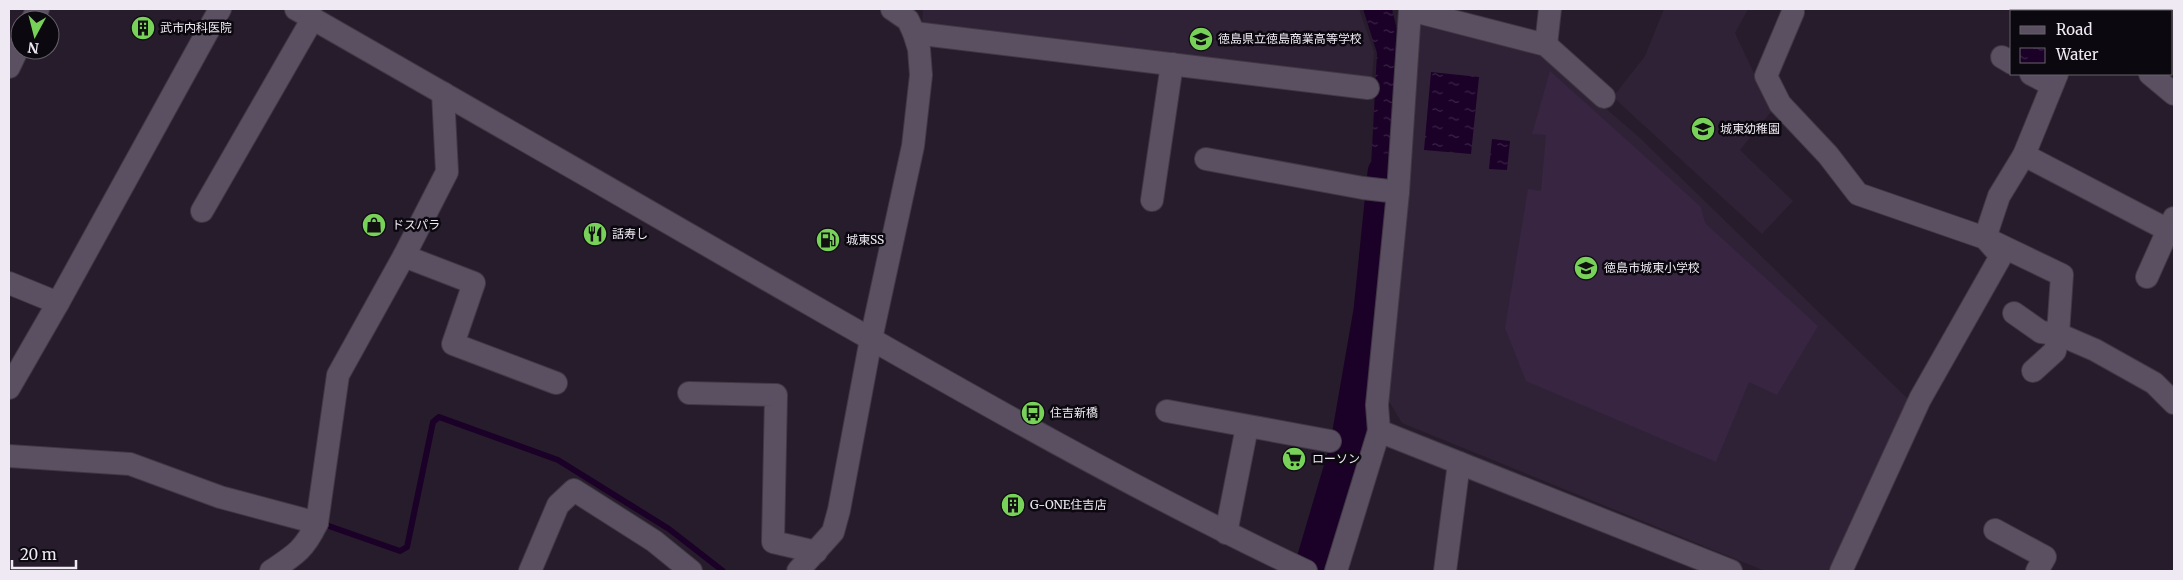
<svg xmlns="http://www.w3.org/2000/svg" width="2183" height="580" font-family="Merriweather,'Noto Sans JP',serif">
<defs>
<pattern id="water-ripples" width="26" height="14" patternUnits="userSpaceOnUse" patternTransform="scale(1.25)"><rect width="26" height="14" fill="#1b0028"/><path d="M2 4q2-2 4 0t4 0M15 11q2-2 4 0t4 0" fill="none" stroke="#3c2548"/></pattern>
</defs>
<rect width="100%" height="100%" fill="#261c2b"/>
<!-- built -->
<g fill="#302236">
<polygon points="923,9 1359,9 1374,52 1372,78 922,26"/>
<polygon points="1664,9 1748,9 1735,33 1760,86 1775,107 1740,150 1793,201 1762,234 1613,97 1645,56"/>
<polygon points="1424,23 1538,50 1640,138 1908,399 1831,571 1765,571 1402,423 1387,398 1418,27"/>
</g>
<!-- pitch -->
<polygon fill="#382542" points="1550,71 1701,207 1705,223 1818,326 1777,395 1749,382 1716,462 1526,381 1505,328 1528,189 1541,191 1546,135 1532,134"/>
<!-- water -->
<g fill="url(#water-ripples)">
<polygon points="1363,9 1392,9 1397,30 1398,75 1387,226 1368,224 1377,53"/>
<polygon points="1431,72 1479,77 1471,154 1424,150"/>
<polygon points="1492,139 1510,141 1507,170 1489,169"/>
</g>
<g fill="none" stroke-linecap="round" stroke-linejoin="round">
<!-- stream -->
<polyline stroke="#1b0028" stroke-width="6" points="326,525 400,551 407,547 433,422 439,417 558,460 669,529 723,571"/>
<!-- river -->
<polyline stroke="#1b0028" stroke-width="39" points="1313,571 1349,449 1373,311 1387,173"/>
<!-- minor casing -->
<g stroke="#403844" stroke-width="24">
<g id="minor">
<path d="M296 9C457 101 619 194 780 287 953 386 1126 486 1306 571"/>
<polyline points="2091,11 2093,9"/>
<polyline points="1793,12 1766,76 1780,104 1828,155 1858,194 1985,238 2062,275 2058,334 2095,350 2154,383 2174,403"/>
<polyline points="32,20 38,9"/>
<polyline points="914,33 1368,88"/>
<polyline points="1546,45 1550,9"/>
<polyline points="2002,57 2012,63"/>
<polyline points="9,67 20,44"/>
<polyline points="2031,74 2052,85"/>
<polyline points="2150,74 2174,94"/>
<polyline points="443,93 447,172 404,256 474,283 453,344 556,383"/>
<polyline points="2024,155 2168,230 2174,218"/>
<polyline points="1206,159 1363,188 1398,192"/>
<polyline points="1152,200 1172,64"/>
<polyline points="202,211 313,18"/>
<polyline points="2147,277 2168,230"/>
<polyline points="9,283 58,303"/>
<polyline points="2014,313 2041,332 2058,334 2055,351 2033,371"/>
<polyline points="9,388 58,303 220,9"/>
<polyline points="689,393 776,395 773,542 816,552"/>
<polyline points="1167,411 1330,441"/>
<polyline points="1379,431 1377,405 1398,192 1410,10 1546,45 1604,97"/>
<polyline points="9,456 130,464 220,497 317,523"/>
<polyline points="1995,530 2045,557 2037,571"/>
<polyline points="1226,533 1247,427"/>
<path d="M271 571C295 555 304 550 317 523L338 375 404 256"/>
<polyline points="530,571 558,505 574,490 654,541 691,571"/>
<polyline points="798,571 833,532 839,510 871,339 913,146 921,75 919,49 914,33 908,20 892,9"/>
<polyline points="1336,571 1379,431 1731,571"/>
<polyline points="1445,571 1459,463"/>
<polyline points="1841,571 1920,399 2001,256 1985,238 1999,196 2024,155 2057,74"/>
</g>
</g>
<!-- minor -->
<use href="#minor" stroke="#5b5061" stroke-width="22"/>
</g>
<!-- icons -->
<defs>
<g id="building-disc" transform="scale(1.25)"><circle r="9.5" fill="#78d158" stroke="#0c080f"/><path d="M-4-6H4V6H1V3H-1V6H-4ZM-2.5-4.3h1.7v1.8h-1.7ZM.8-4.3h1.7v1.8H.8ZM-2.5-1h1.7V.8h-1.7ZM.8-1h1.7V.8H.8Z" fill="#111"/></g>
<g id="school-disc" transform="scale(1.25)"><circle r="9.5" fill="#78d158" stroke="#0c080f"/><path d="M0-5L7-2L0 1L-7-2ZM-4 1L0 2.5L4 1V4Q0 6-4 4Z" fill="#111"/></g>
<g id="shop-disc" transform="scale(1.25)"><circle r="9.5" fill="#78d158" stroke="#0c080f"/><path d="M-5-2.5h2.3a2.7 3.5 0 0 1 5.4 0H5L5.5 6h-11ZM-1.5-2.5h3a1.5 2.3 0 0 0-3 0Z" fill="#111"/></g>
<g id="restaurant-disc" transform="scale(1.25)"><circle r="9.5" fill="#78d158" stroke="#0c080f"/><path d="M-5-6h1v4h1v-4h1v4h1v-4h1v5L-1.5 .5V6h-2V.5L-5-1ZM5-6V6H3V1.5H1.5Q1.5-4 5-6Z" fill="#111"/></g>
<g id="fuel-disc" transform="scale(1.25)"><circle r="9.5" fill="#78d158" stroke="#0c080f"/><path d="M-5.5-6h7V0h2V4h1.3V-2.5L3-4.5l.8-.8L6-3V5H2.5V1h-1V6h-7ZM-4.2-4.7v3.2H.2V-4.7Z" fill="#111"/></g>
<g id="bus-disc" transform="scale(1.25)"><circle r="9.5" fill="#78d158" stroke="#0c080f"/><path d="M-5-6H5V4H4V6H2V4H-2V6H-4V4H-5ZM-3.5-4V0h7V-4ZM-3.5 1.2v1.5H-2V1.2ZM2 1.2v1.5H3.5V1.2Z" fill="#111"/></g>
<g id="supermarket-disc" transform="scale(1.25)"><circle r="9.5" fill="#78d158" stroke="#0c080f"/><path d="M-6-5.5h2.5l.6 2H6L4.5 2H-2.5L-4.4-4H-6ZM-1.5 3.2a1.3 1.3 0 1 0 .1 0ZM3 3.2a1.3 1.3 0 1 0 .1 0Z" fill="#111"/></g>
</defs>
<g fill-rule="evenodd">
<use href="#building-disc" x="143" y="28"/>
<use href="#school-disc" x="1201" y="39"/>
<use href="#school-disc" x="1703" y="129"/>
<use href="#shop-disc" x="374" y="225"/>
<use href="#restaurant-disc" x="595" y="234"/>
<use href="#fuel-disc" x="828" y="240"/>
<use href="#school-disc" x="1586" y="268"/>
<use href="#bus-disc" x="1033" y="413"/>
<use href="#supermarket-disc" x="1294" y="459"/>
<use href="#building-disc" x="1013" y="505"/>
</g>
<g text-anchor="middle" stroke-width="5" stroke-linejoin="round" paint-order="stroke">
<!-- poi labels -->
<g font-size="12" fill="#efe9f3" stroke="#0c080f" text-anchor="start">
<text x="160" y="32">武市内科医院</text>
<text x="1218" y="43">徳島県立徳島商業高等学校</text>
<text x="1720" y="133">城東幼稚園</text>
<text x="392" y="229">ドスパラ</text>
<text x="612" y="238">話寿し</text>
<text x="846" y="244">城東SS</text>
<text x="1604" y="272">徳島市城東小学校</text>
<text x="1050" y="417">住吉新橋</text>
<text x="1312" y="463">ローソン</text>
<text x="1030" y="509">G-ONE住吉店</text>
</g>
</g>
<!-- border -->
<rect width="2183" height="580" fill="none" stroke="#efe9f3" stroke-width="20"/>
<!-- legend -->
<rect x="2010" y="10" width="162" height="65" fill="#0c080f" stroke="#67626a"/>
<rect x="2020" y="26" width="25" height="8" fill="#5b5061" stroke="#67626a"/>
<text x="2056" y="35" font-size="15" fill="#efe9f3">Road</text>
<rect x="2020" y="48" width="25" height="15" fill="url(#water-ripples)" stroke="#67626a"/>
<text x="2056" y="60" font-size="15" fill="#efe9f3">Water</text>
<!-- north arrow -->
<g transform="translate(35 35) rotate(187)"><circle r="24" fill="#0c080f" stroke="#67626a"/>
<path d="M0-4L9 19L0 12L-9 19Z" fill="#78d158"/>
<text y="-8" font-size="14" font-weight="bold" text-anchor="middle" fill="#efe9f3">N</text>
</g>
<!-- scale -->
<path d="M12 560v8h64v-8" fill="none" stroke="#efe9f3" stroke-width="2.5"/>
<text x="20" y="560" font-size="15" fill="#efe9f3" stroke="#0c080f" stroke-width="4" paint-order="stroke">20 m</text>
</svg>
